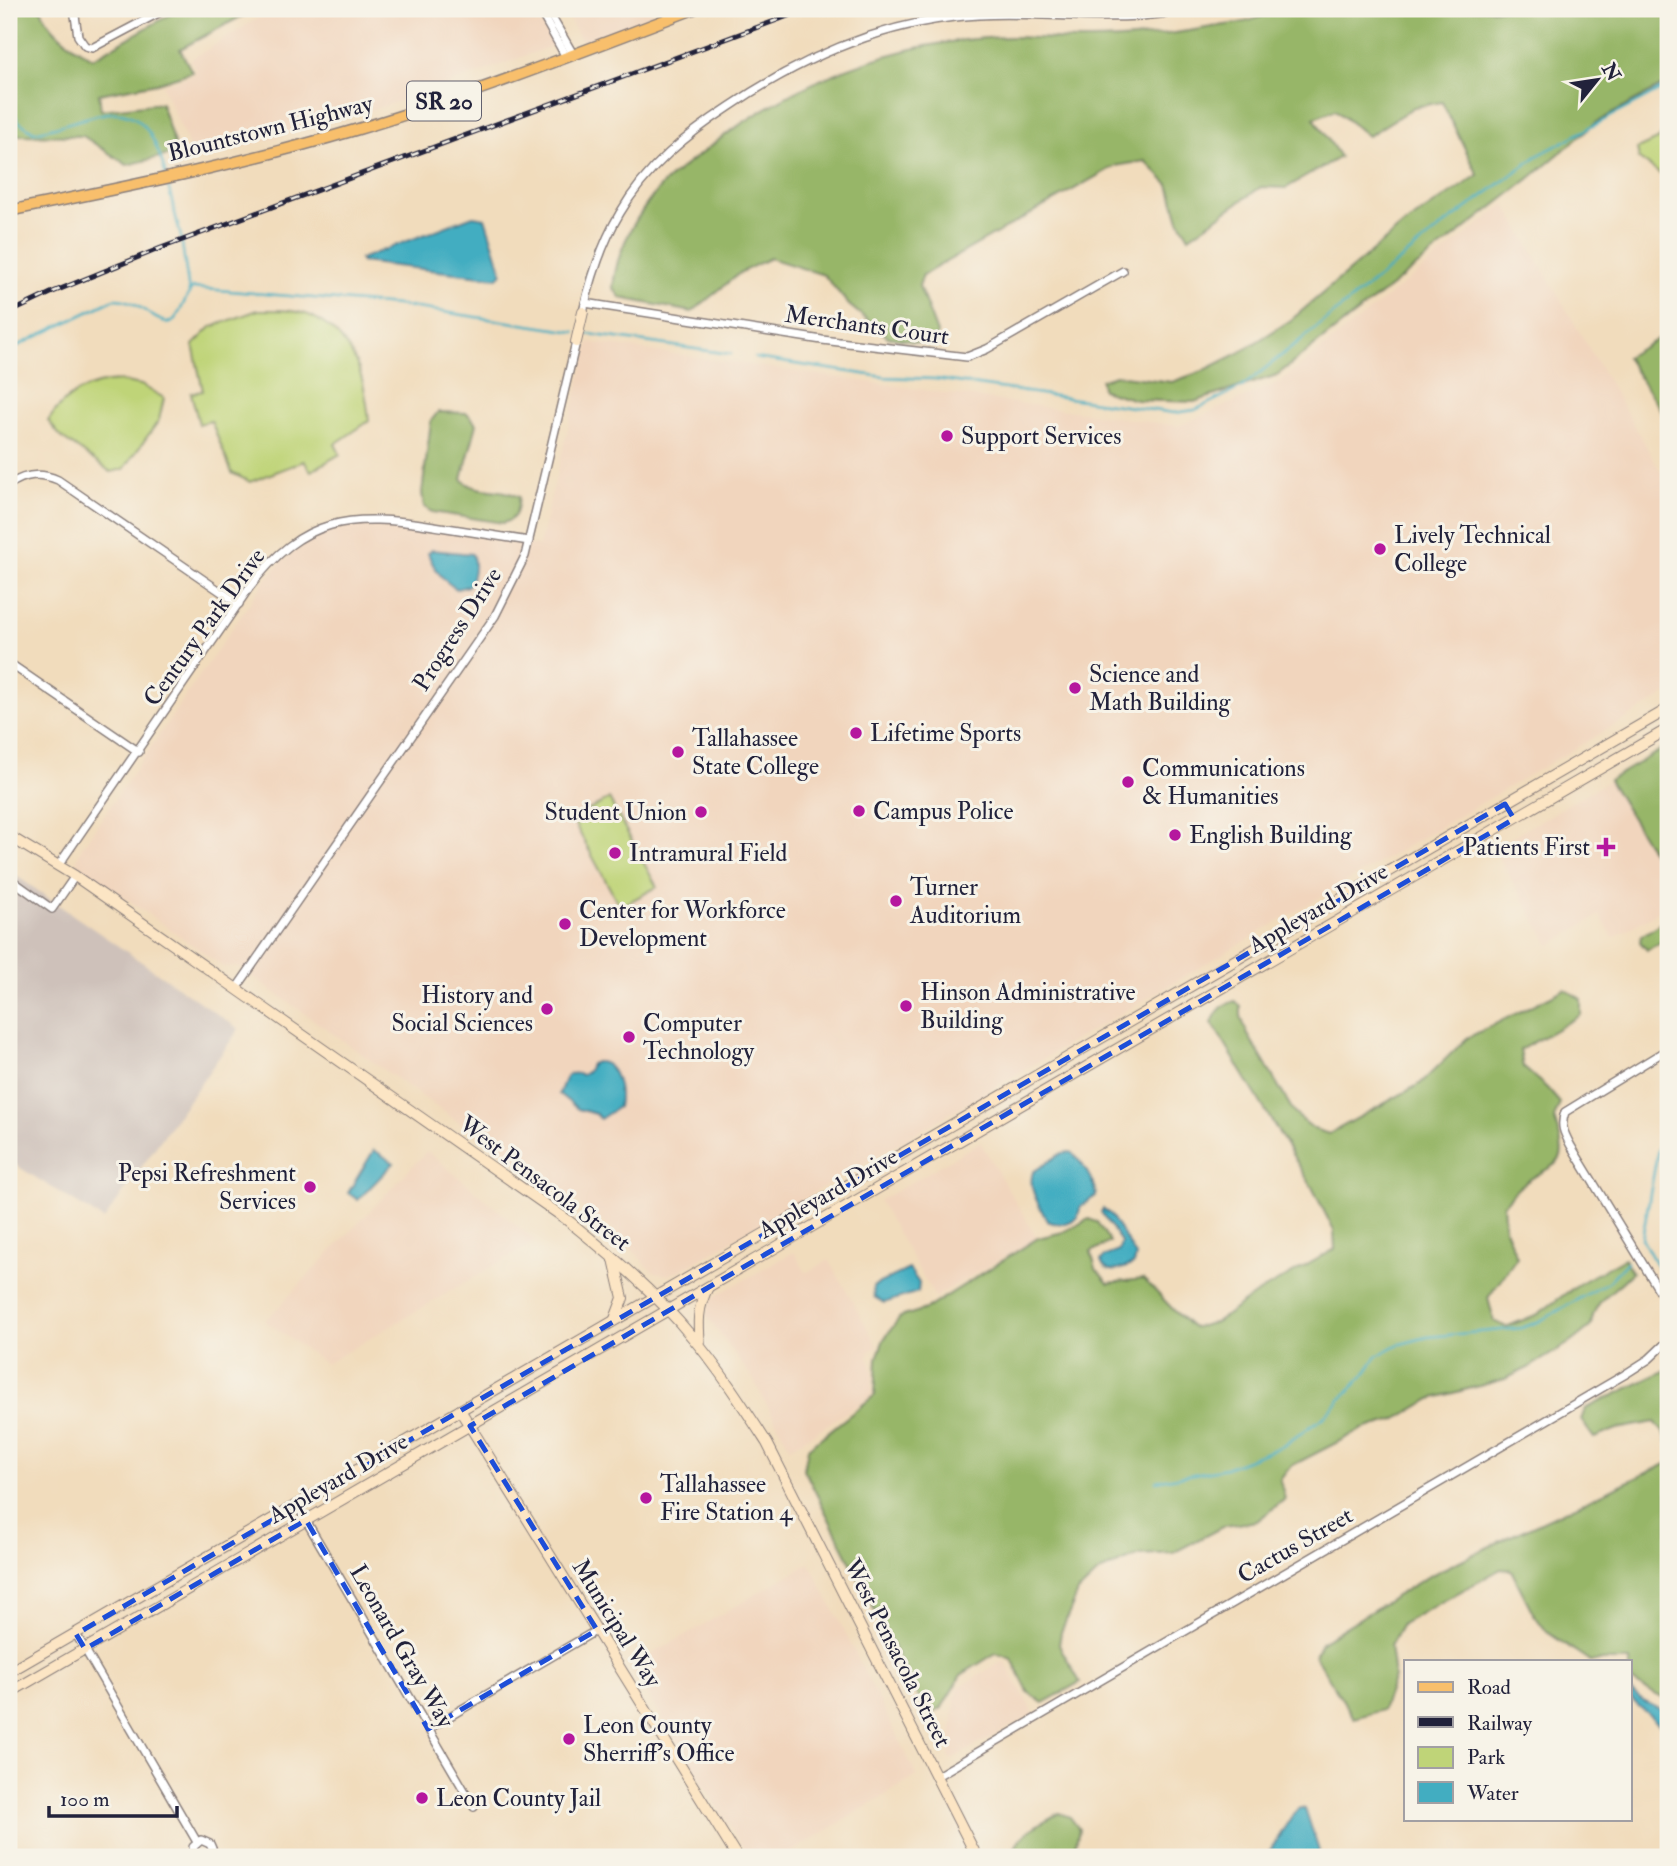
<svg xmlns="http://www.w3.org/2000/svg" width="1677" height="1866" font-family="'IM FELL Double Pica',serif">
<rect width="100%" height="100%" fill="#f7f3e8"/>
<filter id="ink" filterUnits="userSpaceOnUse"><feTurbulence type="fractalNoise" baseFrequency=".0143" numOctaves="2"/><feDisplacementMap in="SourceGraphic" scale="14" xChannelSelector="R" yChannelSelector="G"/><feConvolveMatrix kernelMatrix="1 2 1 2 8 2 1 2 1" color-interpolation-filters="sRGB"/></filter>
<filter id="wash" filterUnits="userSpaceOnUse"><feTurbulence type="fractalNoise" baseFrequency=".00686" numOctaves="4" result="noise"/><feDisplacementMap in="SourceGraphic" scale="28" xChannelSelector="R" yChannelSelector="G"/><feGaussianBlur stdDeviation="1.57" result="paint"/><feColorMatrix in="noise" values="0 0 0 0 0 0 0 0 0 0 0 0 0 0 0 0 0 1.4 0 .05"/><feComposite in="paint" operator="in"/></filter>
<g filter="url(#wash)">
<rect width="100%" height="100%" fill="#f1dcbc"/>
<!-- built -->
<g fill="#f1d5bd">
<polygon points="273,9 533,9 554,45 414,97 233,150 194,158 162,85 193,75 196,70 190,60"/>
<polygon points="563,9 650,9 653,14 583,43"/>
<polygon points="1505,204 1668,484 1668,694 680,1271 667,1275 652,1271 618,1234 551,1184 445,1113 239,967 224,967 78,865 77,859 82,847 267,578 282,561 302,546 319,536 344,527 381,522 539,546 589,342 1178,426 1280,382"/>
<polygon points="1612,779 1668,875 1668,906 1613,938 1600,915 1550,945 1493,848"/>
<polygon points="980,1142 1037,1238 935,1297 879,1201"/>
<polygon points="427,1151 536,1241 326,1364 265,1321"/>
<polygon points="794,1252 806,1273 829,1260 878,1347 871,1350 868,1357 873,1371 872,1396 790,1448 753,1379 706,1315 710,1302 715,1296"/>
<polygon points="810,1563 917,1776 783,1857 749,1857 630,1667"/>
<polygon points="1004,1660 1034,1714 952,1759 949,1757 956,1689"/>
</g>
<!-- industrial -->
<polygon fill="#cec1ba" points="9,871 239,1029 104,1220 9,1161"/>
<!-- green -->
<g fill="#bfd478" stroke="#707b5a" stroke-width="2">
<polygon points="1661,134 1667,134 1666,178 1639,159 1637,149 1661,138"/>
<path d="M258 310C277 310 301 309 317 319 356 343 365 378 369 421L335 444 340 454 311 471 304 461 250 482 232 473 211 421 199 424 191 393 203 391 193 345 211 327Z"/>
<path d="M120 381 141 385 164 398 159 420 124 469 111 472 62 438 48 421C65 394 89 382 120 381Z"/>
<polygon points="609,799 657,887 620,907 572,819"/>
</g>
<!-- forest -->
<g fill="#97b668" stroke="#5c6c52" stroke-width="2">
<path d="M9 9H41C50 31 72 47 93 58L180 9H255L180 49 192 72 157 83 99 94 101 110 161 103 177 153 127 165 83 136 18 135 9 130Z"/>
<path d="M1278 9H1668V83L1597 122 1529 179 1277 375 1194 402 1136 400 1102 390 1101 380 1115 375 1172 382 1203 371 1239 353 1291 320 1402 226 1478 175 1442 102 1414 107 1368 136 1335 110 1314 118 1340 157 1286 188 1261 187 1189 237 1179 220 1169 185 1145 161 1115 166 923 275 919 286 937 333V346L888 337 849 305 824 275 770 258 741 272 692 312 621 298 613 288C616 250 637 214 662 185 673 174 687 164 699 155 789 82 895 39 1011 37 1038 37 1064 41 1091 40 1131 40 1173 34 1212 27 1238 23 1255 22 1278 9Z"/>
<polygon points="1668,333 1668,421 1626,357"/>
<path d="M438 412 467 413 477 424 462 479C476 495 502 486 519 497 517 511 518 518 503 523L432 512 424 507 422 493 431 421Z"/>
<polygon points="1668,746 1668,878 1609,780"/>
<polygon points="1668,919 1668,938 1647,950 1640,942 1641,936"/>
<path d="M1565 989 1581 999V1015L1520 1050 1523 1067 1547 1088 1560 1103 1554 1118C1572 1171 1558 1158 1522 1185 1515 1190 1509 1199 1503 1205L1505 1229 1517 1257 1488 1298 1494 1321 1506 1327 1538 1314 1577 1285 1624 1258 1632 1272C1616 1291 1593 1298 1591 1326L1571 1342 1528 1368 1505 1379 1431 1399 1395 1420 1363 1429 1291 1466 1280 1480 1285 1499 1257 1521 1224 1526 1173 1553 1140 1555 1099 1572 1078 1592 1061 1632 1059 1645 1080 1682 1043 1703 1028 1692 1012 1659 996 1653 961 1675 941 1709 927 1715 804 1469 808 1448 875 1395 877 1358 884 1339 900 1317 926 1309 1038 1238 1063 1232 1089 1219 1097 1222 1110 1242 1091 1252 1096 1269 1108 1283 1143 1279C1161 1295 1174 1313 1193 1328L1216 1322 1256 1294 1335 1249 1334 1231 1312 1187 1212 1023C1217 1010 1222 1005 1235 1001L1241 1006V1016L1247 1033 1295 1114 1314 1129 1329 1134 1420 1084 1467 1038Z"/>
<polygon points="1668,1369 1668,1443 1665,1434 1655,1422 1617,1429 1594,1438 1581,1420 1585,1409"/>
<polygon points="1668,1463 1668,1701 1630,1681 1630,1661 1590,1661 1547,1632 1533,1613 1511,1570 1501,1569 1402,1624 1390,1646 1394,1677 1382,1710 1354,1718 1315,1656 1321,1642 1429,1576 1515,1534"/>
<path d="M1059 1813 1070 1817 1079 1829 1073 1857H1012C1017 1833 1039 1824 1059 1813Z"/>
</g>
<!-- water -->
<g fill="#42adc1" stroke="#32687e" stroke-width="2">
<polygon points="473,216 485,218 502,272 498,278 361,262 360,259"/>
<path d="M431 550 472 554C476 564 474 577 468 586L457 589C444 582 433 568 428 553Z"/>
<path d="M596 1062C617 1061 621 1092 618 1107L600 1119 596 1114 578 1109 559 1094C565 1081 564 1069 582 1075L588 1071 591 1064Z"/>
<polygon points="374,1150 394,1163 358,1200 348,1193"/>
<path d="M1071 1152C1081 1160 1095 1182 1096 1196L1081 1206 1077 1218C1066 1224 1059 1226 1047 1221 1040 1206 1027 1188 1033 1172L1062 1153Z"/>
<path d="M1103 1209 1110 1214 1136 1256 1134 1264C1121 1269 1107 1277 1101 1261L1105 1256 1119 1251 1121 1242 1101 1212Z"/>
<polygon points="909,1269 919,1283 918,1292 884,1303 874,1297 873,1286"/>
<polygon points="1630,1691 1643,1701 1668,1713 1668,1732 1630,1698"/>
<polygon points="1300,1808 1305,1808 1319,1851 1316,1857 1266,1857 1292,1816"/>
</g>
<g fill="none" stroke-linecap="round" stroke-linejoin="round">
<!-- stream -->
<g stroke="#42adc1" stroke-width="2.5">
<polyline points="9,80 11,35 10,9"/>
<path d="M9 105 18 121 34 132C102 119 141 79 166 176"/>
<polyline points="167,182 181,237 189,292"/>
<polyline points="581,333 731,354"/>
<path d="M9 350 115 299C138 298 150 321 171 323 182 314 183 299 193 288L397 305 575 332"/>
<polyline points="755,358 884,377 936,379 1174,413 1195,410 1242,387 1448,222 1537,156 1668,86"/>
<polyline points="1668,1119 1658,1149 1642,1239 1668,1286"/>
<polyline points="1156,1481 1226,1468 1283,1446 1325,1416 1365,1374 1377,1356 1397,1345 1427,1337 1522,1328 1540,1321 1608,1282 1627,1262"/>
</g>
</g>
</g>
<g filter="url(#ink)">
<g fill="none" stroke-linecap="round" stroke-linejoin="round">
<!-- street casing -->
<g stroke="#8a7f7c" stroke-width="10">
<g id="street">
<polyline points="74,9 78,36 85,46 92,48 166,9"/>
<polyline points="539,9 566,57"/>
<polyline points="547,9 573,54"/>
<polyline points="585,303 822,340 967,357 987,349 1123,271"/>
<path d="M583 312C591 278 602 243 620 213 646 168 686 135 729 107 804 56 888 20 979 15 1051 11 1117 25 1190 9"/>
<path d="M9 485C25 474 40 472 58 480L239 604"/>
<polyline points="9,663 139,752"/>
<path d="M58 866 249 588C303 516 351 513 434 526 466 531 497 536 529 541"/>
<polyline points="9,878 52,909 75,876"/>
<polyline points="236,989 495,616 525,556 576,342"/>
<path d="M1668 1049 1565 1112C1560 1126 1564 1133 1571 1146L1668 1305"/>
<polyline points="297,1505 474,1807"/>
<polyline points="76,1634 197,1842"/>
<polyline points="428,1729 597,1630"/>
<polyline points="937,1776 1624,1375 1649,1359 1668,1341"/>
<polyline points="195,1857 193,1847 201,1840 210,1844 213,1851 210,1857"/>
</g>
</g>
<!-- secondary casing -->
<g stroke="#8a7f7c" stroke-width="12">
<g id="secondary">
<polyline points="576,342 583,312"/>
<path d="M9 836 75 876 566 1219C611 1255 655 1292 692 1337 720 1370 743 1406 767 1443L977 1857"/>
<polyline points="614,1259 623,1298 615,1319"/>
<path d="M700 1346C698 1323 697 1308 708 1287"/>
<polyline points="460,1410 737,1857"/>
<polyline points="9,1672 1668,709"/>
<polyline points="9,1693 1668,729"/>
</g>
</g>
<!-- primary casing -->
<g stroke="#8a7f7c" stroke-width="13">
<path id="primary" d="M9 211C125 187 241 164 355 130 470 96 582 51 694 9"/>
</g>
<!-- street -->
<use href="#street" stroke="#fff" stroke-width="7"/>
<!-- secondary -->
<use href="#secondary" stroke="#fce5c4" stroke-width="10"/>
<!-- primary -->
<use href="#primary" stroke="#f8bf6c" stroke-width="10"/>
<!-- rail casing -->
<g stroke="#22223b" stroke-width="5">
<polyline id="rail" points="9,313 53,292 161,248 807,9"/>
</g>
<!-- rail -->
<use href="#rail" stroke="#f7f3e8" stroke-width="2.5" stroke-dasharray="8" stroke-linecap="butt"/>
</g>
</g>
<!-- marked area -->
<path fill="none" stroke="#1d4ed8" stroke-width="5" stroke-dasharray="14 9" stroke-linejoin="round" d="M1505 804 1514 819 470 1426 597 1630 428 1729 306 1520 85 1649 76 1634Z"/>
<!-- markers -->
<g fill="#b5179e" stroke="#f7f3e8" stroke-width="2.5">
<circle cx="947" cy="436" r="7"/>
<circle cx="1380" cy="549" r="7"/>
<circle cx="1075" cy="688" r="7"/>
<circle cx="856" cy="733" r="7"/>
<circle cx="678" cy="752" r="7"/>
<circle cx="1128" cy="782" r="7"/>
<circle cx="859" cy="811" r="7"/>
<circle cx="701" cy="812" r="7"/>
<circle cx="1175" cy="835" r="7"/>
<path d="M1602.5 836.5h7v7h7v7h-7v7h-7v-7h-7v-7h7z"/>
<circle cx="615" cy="853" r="7"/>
<circle cx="896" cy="901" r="7"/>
<circle cx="565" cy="924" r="7"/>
<circle cx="906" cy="1006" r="7"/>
<circle cx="547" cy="1009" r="7"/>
<circle cx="629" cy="1037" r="7"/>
<circle cx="310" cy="1187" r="7"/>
<circle cx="646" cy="1498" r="7"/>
<circle cx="569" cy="1739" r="7"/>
<circle cx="422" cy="1798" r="7"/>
</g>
<g text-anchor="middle" stroke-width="6" stroke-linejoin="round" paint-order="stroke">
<!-- shield labels -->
<rect fill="#f7f3e8" stroke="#62616f" stroke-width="2" x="407" y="81.5" width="74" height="39" rx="5"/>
<g font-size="23" font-weight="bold" fill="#22223b">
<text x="444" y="109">SR 20</text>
</g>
<!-- street labels -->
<g font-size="24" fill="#22223b" stroke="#f7f3e8">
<text transform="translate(270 128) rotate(-14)" y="8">Blountstown Highway</text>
<text transform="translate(867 325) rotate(8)" y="8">Merchants Court</text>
<text transform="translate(204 627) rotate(-54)" y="8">Century Park Drive</text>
<text transform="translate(457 629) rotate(-57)" y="8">Progress Drive</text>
<text transform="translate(1318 908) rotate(-30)" y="8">Appleyard Drive</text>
<text transform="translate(545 1183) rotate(37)" y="8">West Pensacola Street</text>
<text transform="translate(828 1193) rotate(-30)" y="8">Appleyard Drive</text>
<text transform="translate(338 1478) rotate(-30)" y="8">Appleyard Drive</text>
<text transform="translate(1295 1545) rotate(-30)" y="8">Cactus Street</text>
<text transform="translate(617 1623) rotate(58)" y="8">Municipal Way</text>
<text transform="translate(402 1646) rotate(60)" y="8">Leonard Gray Way</text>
<text transform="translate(898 1653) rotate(63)" y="8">West Pensacola Street</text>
</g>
<!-- poi labels -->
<g font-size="24" fill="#22223b" stroke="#f7f3e8" text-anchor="start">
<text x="961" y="444">Support Services</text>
<text x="1394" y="543">Lively Technical<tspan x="1394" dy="28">College</tspan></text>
<text x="1089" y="682">Science and<tspan x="1089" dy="28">Math Building</tspan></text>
<text x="870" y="741">Lifetime Sports</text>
<text x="692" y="746">Tallahassee<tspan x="692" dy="28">State College</tspan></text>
<text x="1142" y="776">Communications<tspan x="1142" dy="28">&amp; Humanities</tspan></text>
<text x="873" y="819">Campus Police</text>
<text x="687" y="820" text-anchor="end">Student Union</text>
<text x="1189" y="843">English Building</text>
<text x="1590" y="855" text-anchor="end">Patients First</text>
<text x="629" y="861">Intramural Field</text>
<text x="910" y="895">Turner<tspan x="910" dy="28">Auditorium</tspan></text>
<text x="579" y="918">Center for Workforce<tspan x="579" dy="28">Development</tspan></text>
<text x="920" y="1000">Hinson Administrative<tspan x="920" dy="28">Building</tspan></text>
<text x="533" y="1003" text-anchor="end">History and<tspan x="533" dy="28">Social Sciences</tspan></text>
<text x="643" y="1031">Computer<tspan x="643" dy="28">Technology</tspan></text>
<text x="296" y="1181" text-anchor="end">Pepsi Refreshment<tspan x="296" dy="28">Services</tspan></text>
<text x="660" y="1492">Tallahassee<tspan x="660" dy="28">Fire Station 4</tspan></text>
<text x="583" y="1733">Leon County<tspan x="583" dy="28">Sherriff's Office</tspan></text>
<text x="436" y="1806">Leon County Jail</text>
</g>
</g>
<!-- margin -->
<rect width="1677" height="1866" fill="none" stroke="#f7f3e8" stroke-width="35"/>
<!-- legend -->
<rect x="1404" y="1660" width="228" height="161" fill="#f7f3e8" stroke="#a29fa3" stroke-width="2"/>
<rect x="1418" y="1682" width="35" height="10" fill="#f8bf6c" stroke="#a29fa3" stroke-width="2"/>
<text x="1467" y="1694" font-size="21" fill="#22223b">Road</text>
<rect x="1418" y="1717" width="35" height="10" fill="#22223b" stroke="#a29fa3" stroke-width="2"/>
<text x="1467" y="1730" font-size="21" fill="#22223b">Railway</text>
<rect x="1418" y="1747" width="35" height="21" fill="#bfd478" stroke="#a29fa3" stroke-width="2"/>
<text x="1467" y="1764" font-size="21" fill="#22223b">Park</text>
<rect x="1418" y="1782" width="35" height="21" fill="#42adc1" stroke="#a29fa3" stroke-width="2"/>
<text x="1467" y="1800" font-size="21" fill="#22223b">Water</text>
<!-- north arrow -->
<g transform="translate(1597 80) rotate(60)" stroke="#f7f3e8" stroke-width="5" paint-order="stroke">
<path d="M0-5L12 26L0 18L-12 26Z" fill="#22223b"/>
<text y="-10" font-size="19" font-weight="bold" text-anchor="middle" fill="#22223b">N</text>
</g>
<!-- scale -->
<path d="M49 1806v10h128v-10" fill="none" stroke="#22223b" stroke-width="3.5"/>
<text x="60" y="1806" font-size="21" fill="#22223b" stroke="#f7f3e8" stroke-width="5" paint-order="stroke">100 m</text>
</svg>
